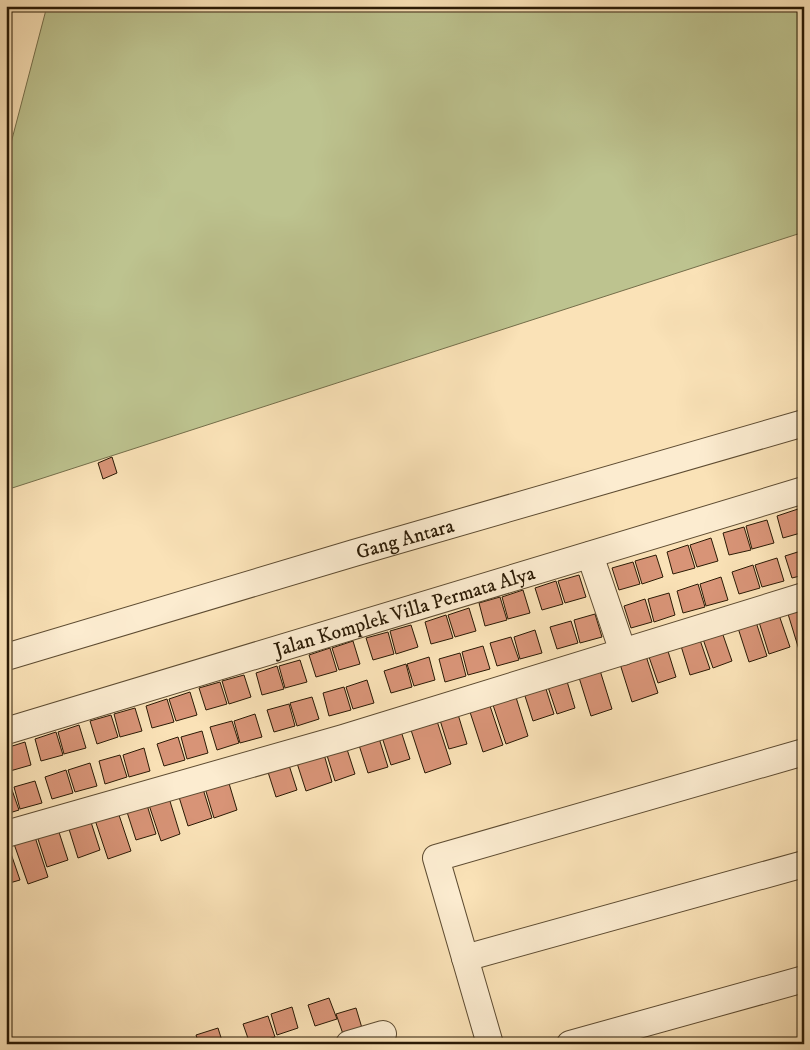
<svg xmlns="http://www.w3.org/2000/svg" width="810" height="1050" font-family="'IM FELL DW Pica',serif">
<rect width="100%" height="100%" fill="#fae2b7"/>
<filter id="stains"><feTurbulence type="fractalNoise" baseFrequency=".004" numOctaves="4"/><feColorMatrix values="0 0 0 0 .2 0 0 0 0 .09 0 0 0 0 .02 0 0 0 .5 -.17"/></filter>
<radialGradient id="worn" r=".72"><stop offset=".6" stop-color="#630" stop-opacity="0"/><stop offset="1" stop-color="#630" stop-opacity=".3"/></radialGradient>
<!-- green -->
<polygon fill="#bdc38f" stroke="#746e4a" points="47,6 804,6 804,232 6,490 6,162"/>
<!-- building -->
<g fill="#d89477" stroke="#2a1a05">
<polygon points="112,457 117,473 103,479 98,463"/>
<polygon points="798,509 804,532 783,538 777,516"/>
<polygon points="767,520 774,543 752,549 746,526"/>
<polygon points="744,527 751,550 729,555 723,533"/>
<polygon points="711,538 718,561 697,567 690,545"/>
<polygon points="688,545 695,568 673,574 667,552"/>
<polygon points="804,550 804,575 792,578 785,556"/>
<polygon points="656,555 663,577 642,584 635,561"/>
<polygon points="777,558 784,581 762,587 755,565"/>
<polygon points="633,562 640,584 619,590 612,568"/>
<polygon points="753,565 760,588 739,594 732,572"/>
<polygon points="579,575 586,597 565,603 558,581"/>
<polygon points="721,577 728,600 706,606 700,584"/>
<polygon points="556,581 563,604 542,610 535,588"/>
<polygon points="698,584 705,607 683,613 677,591"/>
<polygon points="523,590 530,613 508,619 502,597"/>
<polygon points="669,593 675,615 654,622 648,599"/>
<polygon points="500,597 507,620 485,626 479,603"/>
<polygon points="645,599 652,622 631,628 624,606"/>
<polygon points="469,608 476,631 455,637 448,615"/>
<polygon points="804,609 804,651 800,653 788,614"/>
<polygon points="595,614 602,637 580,643 574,620"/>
<polygon points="446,615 453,638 431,644 425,622"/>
<polygon points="779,615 790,647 769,654 759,622"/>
<polygon points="571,621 578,643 557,649 550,627"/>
<polygon points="756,622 767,656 749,662 738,628"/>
<polygon points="411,625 418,647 396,654 390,631"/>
<polygon points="535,630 542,653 520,659 514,637"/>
<polygon points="388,632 394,654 373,660 366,638"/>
<polygon points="722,632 732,661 713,668 703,639"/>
<polygon points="511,637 519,660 497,666 490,643"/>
<polygon points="700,640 710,669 690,675 681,646"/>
<polygon points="353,641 360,664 339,670 332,648"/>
<polygon points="483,646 490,669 468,675 462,652"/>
<polygon points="330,648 337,671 316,677 309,655"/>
<polygon points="667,648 676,677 658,683 648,654"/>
<polygon points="460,653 466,676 445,682 439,659"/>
<polygon points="646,656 658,693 632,702 620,664"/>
<polygon points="429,657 435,680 414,686 407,664"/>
<polygon points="300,660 307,682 285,688 279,666"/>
<polygon points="406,664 412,687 391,693 384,671"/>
<polygon points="598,664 612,709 591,716 577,671"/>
<polygon points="277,666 284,689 262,695 256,673"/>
<polygon points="244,675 251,697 229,704 222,681"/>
<polygon points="566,678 575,708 557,714 547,684"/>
<polygon points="367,680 374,703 353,709 346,687"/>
<polygon points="220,682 227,704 206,710 199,688"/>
<polygon points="545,686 554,714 533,721 524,693"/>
<polygon points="344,687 351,710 329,716 323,693"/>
<polygon points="190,692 197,715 176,721 169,699"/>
<polygon points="515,694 528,736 506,744 492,702"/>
<polygon points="312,697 319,719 297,726 290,703"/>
<polygon points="167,699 174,722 152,728 146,706"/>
<polygon points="489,703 503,745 483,752 469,709"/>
<polygon points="289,704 295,726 274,732 267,710"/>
<polygon points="135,708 142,731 120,737 114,714"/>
<polygon points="457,711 467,744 449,749 439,717"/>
<polygon points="255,714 262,737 240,743 234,721"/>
<polygon points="111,715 118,737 97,744 90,721"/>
<polygon points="436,718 451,764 425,773 410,727"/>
<polygon points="232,721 239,743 217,750 210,727"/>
<polygon points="79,725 86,748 64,754 58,732"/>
<polygon points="400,728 410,759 391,765 381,734"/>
<polygon points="202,731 208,753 187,759 181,737"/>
<polygon points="56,732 63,755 41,761 35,739"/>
<polygon points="378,735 388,767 368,773 358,742"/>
<polygon points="178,737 185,760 164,766 157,744"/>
<polygon points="25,742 31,765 10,771 6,748"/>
<polygon points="345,743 355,774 335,781 325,749"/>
<polygon points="144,748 150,771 129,777 123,755"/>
<polygon points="323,751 332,782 306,791 296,760"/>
<polygon points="120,755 127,777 105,784 99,761"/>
<polygon points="288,762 297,790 276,797 267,769"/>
<polygon points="90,763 97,786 75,792 68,770"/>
<polygon points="66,770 73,793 52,799 45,777"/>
<polygon points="228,780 237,810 214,818 205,788"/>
<polygon points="35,781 42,803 20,809 14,787"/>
<polygon points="11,787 19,810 6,814 6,789"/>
<polygon points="203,789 212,818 188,826 179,797"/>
<polygon points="169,798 180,834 161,841 149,805"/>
<polygon points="147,805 156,834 136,840 127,812"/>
<polygon points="118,812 131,851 108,859 95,820"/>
<polygon points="90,819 100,850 78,858 68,826"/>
<polygon points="57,826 68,860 47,867 36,833"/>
<polygon points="34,834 48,877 28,884 13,841"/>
<polygon points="7,842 20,880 6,884 6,843"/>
<polygon points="329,998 337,1019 315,1026 308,1005"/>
<polygon points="292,1007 298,1028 277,1035 271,1014"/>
<polygon points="356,1008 362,1028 343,1034 336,1014"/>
<polygon points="268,1016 275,1037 250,1044 243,1024"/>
<polygon points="218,1028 223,1044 199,1044 196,1035"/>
</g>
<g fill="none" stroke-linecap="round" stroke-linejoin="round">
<!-- minor casing -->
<g stroke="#5e4c32" stroke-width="28">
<g id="minor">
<polyline points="590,555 623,652"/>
<path id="s1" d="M6 657 354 553 804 423"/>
<path id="s2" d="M6 731 804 490"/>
<polyline points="6,834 343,738 804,596"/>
<polyline points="465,958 804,864"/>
<polyline points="349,1044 383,1034"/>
<polyline points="490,1044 436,858 804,752"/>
<polyline points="570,1044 804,979"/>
</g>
</g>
<!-- minor -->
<use href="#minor" stroke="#fcecd0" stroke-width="26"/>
</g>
<g text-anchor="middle" stroke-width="4" stroke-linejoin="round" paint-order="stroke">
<!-- street labels -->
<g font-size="20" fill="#2a1a05" stroke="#fcecd0">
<text dy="7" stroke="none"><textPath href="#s1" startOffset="416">Gang Antara</textPath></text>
<text dy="7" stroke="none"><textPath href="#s2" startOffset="416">Jalan Komplek Villa Permata Alya</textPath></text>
</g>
</g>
<!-- margin -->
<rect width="810" height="1050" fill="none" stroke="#fae2b7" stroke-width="25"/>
<rect x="8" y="8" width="795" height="1035" fill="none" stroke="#2a1a05" stroke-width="2.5"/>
<rect x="12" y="12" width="785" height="1025" fill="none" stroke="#2a1a05"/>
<rect width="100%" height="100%" filter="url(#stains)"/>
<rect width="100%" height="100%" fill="url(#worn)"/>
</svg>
